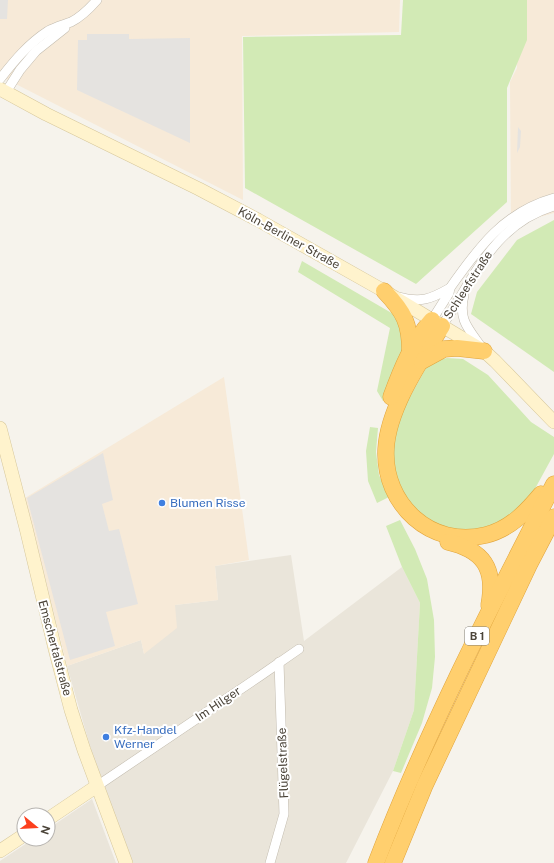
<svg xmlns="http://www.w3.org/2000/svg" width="554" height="863" font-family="'Public Sans',sans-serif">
<rect width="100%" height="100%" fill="#f6f3ec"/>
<!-- residential -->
<g fill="#eae5da">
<polygon points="291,555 304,641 402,567 420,603 414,710 393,771 346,863 131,863 96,767 67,666 141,640 144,654 175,605 218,600 215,566"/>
<polygon points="92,799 116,863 0,863 0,861 33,839 48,839 48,829"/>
</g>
<!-- commercial -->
<g fill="#f7ead8">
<polygon points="0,0 400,0 399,32 242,36 243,200 4,78 0,74"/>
<polygon points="516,0 554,0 554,213 511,225 510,82 517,68"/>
<polygon points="224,377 249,560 215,566 218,600 175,605 177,628 144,654 141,640 67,666 25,498"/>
</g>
<!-- green -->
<g fill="#d2eab5">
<polygon points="403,0 527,0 527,40 507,88 507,202 416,284 245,188 243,37 401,35"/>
<polygon points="554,220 554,372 471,314 477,292 517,240"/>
<polygon points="302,261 395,315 406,339 398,367 383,401 377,391 390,328 298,272"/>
<polygon points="447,358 463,359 488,375 531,422 554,437 554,454 525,507 486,532 444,531 409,508 390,466 396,422 427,366 434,361"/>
<polygon points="370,427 378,428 376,452 379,475 389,497 377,503 368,481 366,451"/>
<polygon points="400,520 415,549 427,579 434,620 435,657 432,688 422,723 401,773 393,771 414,710 420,603 402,567 386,526"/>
</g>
<!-- parking -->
<g fill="#e5e3e0">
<polygon points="0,0 8,0 7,19 0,19"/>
<polygon points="87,34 129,34 129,39 190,38 190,143 77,90 78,40 87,40"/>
<polygon points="518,127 521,131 520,147 517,153"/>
<polygon points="103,453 113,500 102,504 109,531 119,529 138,604 106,612 115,646 70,660 27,498"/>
</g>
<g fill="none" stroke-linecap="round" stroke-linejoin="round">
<!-- street casing -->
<g stroke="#c2bbae" stroke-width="10">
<g id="street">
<path d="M0 79C14 61 28 44 48 31 55 27 63 25 71 22 81 17 90 8 97 0"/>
<polyline points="6,92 20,70 36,51 65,28"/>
<path d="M464 295C458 320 468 328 482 348"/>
<path d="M399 297C421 303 431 299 450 288"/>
<path d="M432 320 449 293 450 288C478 248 504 212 554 198"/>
<path d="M442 326C474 279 493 224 554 206"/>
<polyline points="97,786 260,676 299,649"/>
<polyline points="270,863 284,814 279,662"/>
</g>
</g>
<!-- secondary casing -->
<g stroke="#d6c79b" stroke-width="14">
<g id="secondary">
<polyline points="0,89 46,114 199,189 258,220 384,291 452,332 484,351 495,361 554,422"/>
<polyline points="0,428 26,528 55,649 71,710 84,750 126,863"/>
<polyline points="48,819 97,786"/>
<polyline points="0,851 24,835"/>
</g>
</g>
<!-- highway casing -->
<g stroke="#e0a43c" stroke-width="17">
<g id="highway">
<path d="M384 291C404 312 410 323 410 352"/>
<path d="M442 326C421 360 388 408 386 449 383 504 431 549 486 535 510 529 526 512 541 494"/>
<polyline points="422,361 444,349 457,348 484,351"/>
<path d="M391 397C401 370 412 342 432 320"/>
<path d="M448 542C483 550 496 568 489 605"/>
<path d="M376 863C426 733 490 608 554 484"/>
<polyline points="393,863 425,785 529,565 554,517"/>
</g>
</g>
<!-- street -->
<use href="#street" stroke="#fff" stroke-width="9"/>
<!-- secondary -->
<use href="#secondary" stroke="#fff3cd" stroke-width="13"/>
<!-- highway -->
<use href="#highway" stroke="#ffcf6e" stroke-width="16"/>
</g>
<!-- markers -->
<g fill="#3f7fe0" stroke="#fff" stroke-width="1.5">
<circle cx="162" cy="503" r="4"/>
<circle cx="106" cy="737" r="4"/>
</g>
<g text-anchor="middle" stroke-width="4" stroke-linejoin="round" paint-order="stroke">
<!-- shield labels -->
<rect fill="#fff" stroke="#817c74" stroke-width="1" x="465" y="627" width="24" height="18" rx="3"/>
<g font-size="11" font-weight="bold" fill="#4b4439">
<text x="477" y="640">B 1</text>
</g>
<!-- street labels -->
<g font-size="12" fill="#4b4439" stroke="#fff">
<text transform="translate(289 238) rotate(29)" y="4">Köln-Berliner Straße</text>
<text transform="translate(468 285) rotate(-57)" y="4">Schleefstraße</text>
<text transform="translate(55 648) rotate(75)" y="4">Emschertalstraße</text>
<text transform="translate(218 704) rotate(-34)" y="4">Im Hilger</text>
<text transform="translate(283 763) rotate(-92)" y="4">Flügelstraße</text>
</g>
<!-- shop labels -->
<g font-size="12" fill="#366cbe" stroke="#fff" text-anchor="start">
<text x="170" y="507">Blumen Risse</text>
<text x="114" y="734">Kfz-Handel<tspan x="114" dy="14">Werner</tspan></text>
</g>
</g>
<!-- north arrow -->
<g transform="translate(36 827) rotate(108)"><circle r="19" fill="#ffffff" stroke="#b7b4b0"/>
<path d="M0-3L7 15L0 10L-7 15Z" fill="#fc3f1d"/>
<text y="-6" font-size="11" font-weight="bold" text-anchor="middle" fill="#4b4439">N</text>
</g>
</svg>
